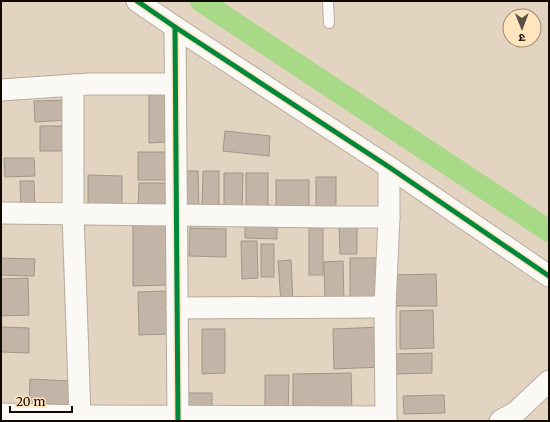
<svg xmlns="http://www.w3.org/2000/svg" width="550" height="422" font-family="Merriweather,'Noto Sans Devanagari',serif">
<rect width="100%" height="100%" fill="#e2d4c0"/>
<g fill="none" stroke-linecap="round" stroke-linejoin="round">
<!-- canal -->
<polyline stroke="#a7d987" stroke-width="22" points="201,1 549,231"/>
</g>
<!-- building -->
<g fill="#c2b4a6" stroke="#a29587">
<polygon points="149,92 167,92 168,142 149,143"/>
<polygon points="68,100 69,120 35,122 34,101"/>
<polygon points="40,126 71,126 72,151 40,151"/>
<polygon points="225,131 270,136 269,156 223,151"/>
<rect x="138" y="152" width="30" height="28"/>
<polygon points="4,158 34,158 35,176 5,177"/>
<polygon points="180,171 198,171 199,210 180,210"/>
<polygon points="203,171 219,171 219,210 202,210"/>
<polygon points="224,173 243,173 242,209 224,209"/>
<rect x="246" y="173" width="22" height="35"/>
<polygon points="88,175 122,176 122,209 88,208"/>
<rect x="316" y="177" width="20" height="38"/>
<rect x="276" y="180" width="33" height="30"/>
<polygon points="20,181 34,181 35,210 21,210"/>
<polygon points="139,183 169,183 168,206 138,206"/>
<polygon points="245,222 277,222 277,239 245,238"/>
<rect x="309" y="223" width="14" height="52"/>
<polygon points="133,224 168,224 167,285 133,286"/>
<polygon points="357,224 357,254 340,254 339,225"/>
<polygon points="190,228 226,229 226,257 189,256"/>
<polygon points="241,241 257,241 258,278 242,279"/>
<rect x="261" y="244" width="13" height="33"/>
<polygon points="1,258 35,259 34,276 1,275"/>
<polygon points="350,258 379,258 380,299 350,300"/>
<polygon points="291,260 293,302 281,303 278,261"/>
<polygon points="343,261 344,301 325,301 324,262"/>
<polygon points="436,274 437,306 391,306 391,275"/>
<polygon points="28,278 29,315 1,316 1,279"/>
<polygon points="168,291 169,334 139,335 138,292"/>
<polygon points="433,310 434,348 400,349 400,311"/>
<polygon points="1,327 29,328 29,353 1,352"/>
<polygon points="381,327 382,367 334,369 333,329"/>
<polygon points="202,329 225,329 225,373 202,374"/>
<polygon points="432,353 432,373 395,374 395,354"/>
<polygon points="351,373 352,412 293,413 293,374"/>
<polygon points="265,375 289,375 288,414 265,414"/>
<polygon points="30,379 70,381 69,411 29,410"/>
<polygon points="179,393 212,393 212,414 180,414"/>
<polygon points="444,395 445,413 404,414 403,396"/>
</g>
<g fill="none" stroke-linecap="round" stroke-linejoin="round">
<!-- lane casing -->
<g stroke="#b6ab9b" stroke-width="12">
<polyline id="lane" points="328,1 329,23"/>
</g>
<!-- street casing -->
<g stroke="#b6ab9b" stroke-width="23">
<g id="street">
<polyline points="137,1 175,27 389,167 549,276"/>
<polyline points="175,27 178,421"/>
<polyline points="73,85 73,214 80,416"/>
<polyline points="1,90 89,84 175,84"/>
<polyline points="1,213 328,217 389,217"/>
<polyline points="177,308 385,307"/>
<polyline points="1,414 80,416 386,417"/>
<polyline points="386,421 385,307 389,217 389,167"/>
<polyline points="500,421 516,412 549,381"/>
</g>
</g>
<!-- lane -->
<use href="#lane" stroke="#fbf9f6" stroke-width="10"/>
<!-- street -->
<use href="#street" stroke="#fbf9f6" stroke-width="21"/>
<!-- cycleway casing -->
<g stroke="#ffe4be" stroke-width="8">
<g id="cycleway">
<polyline points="137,1 175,27 389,167 549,276"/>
<polyline points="175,27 178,421"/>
</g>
</g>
<!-- cycleway -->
<use href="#cycleway" stroke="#00873e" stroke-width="5"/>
</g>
<!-- border -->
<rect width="550" height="422" fill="none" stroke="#120901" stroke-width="4"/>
<!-- north arrow -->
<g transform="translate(522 28) rotate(179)"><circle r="19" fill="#ffe4be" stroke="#a08c72"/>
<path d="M0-3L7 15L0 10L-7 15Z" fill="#5b5044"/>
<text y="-6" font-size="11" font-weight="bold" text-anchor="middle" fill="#120901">उ</text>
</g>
<!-- scale -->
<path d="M10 406v6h62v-6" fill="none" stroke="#120901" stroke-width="2"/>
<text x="16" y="406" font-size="12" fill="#120901" stroke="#ffe4be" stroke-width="3" paint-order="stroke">20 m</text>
</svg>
